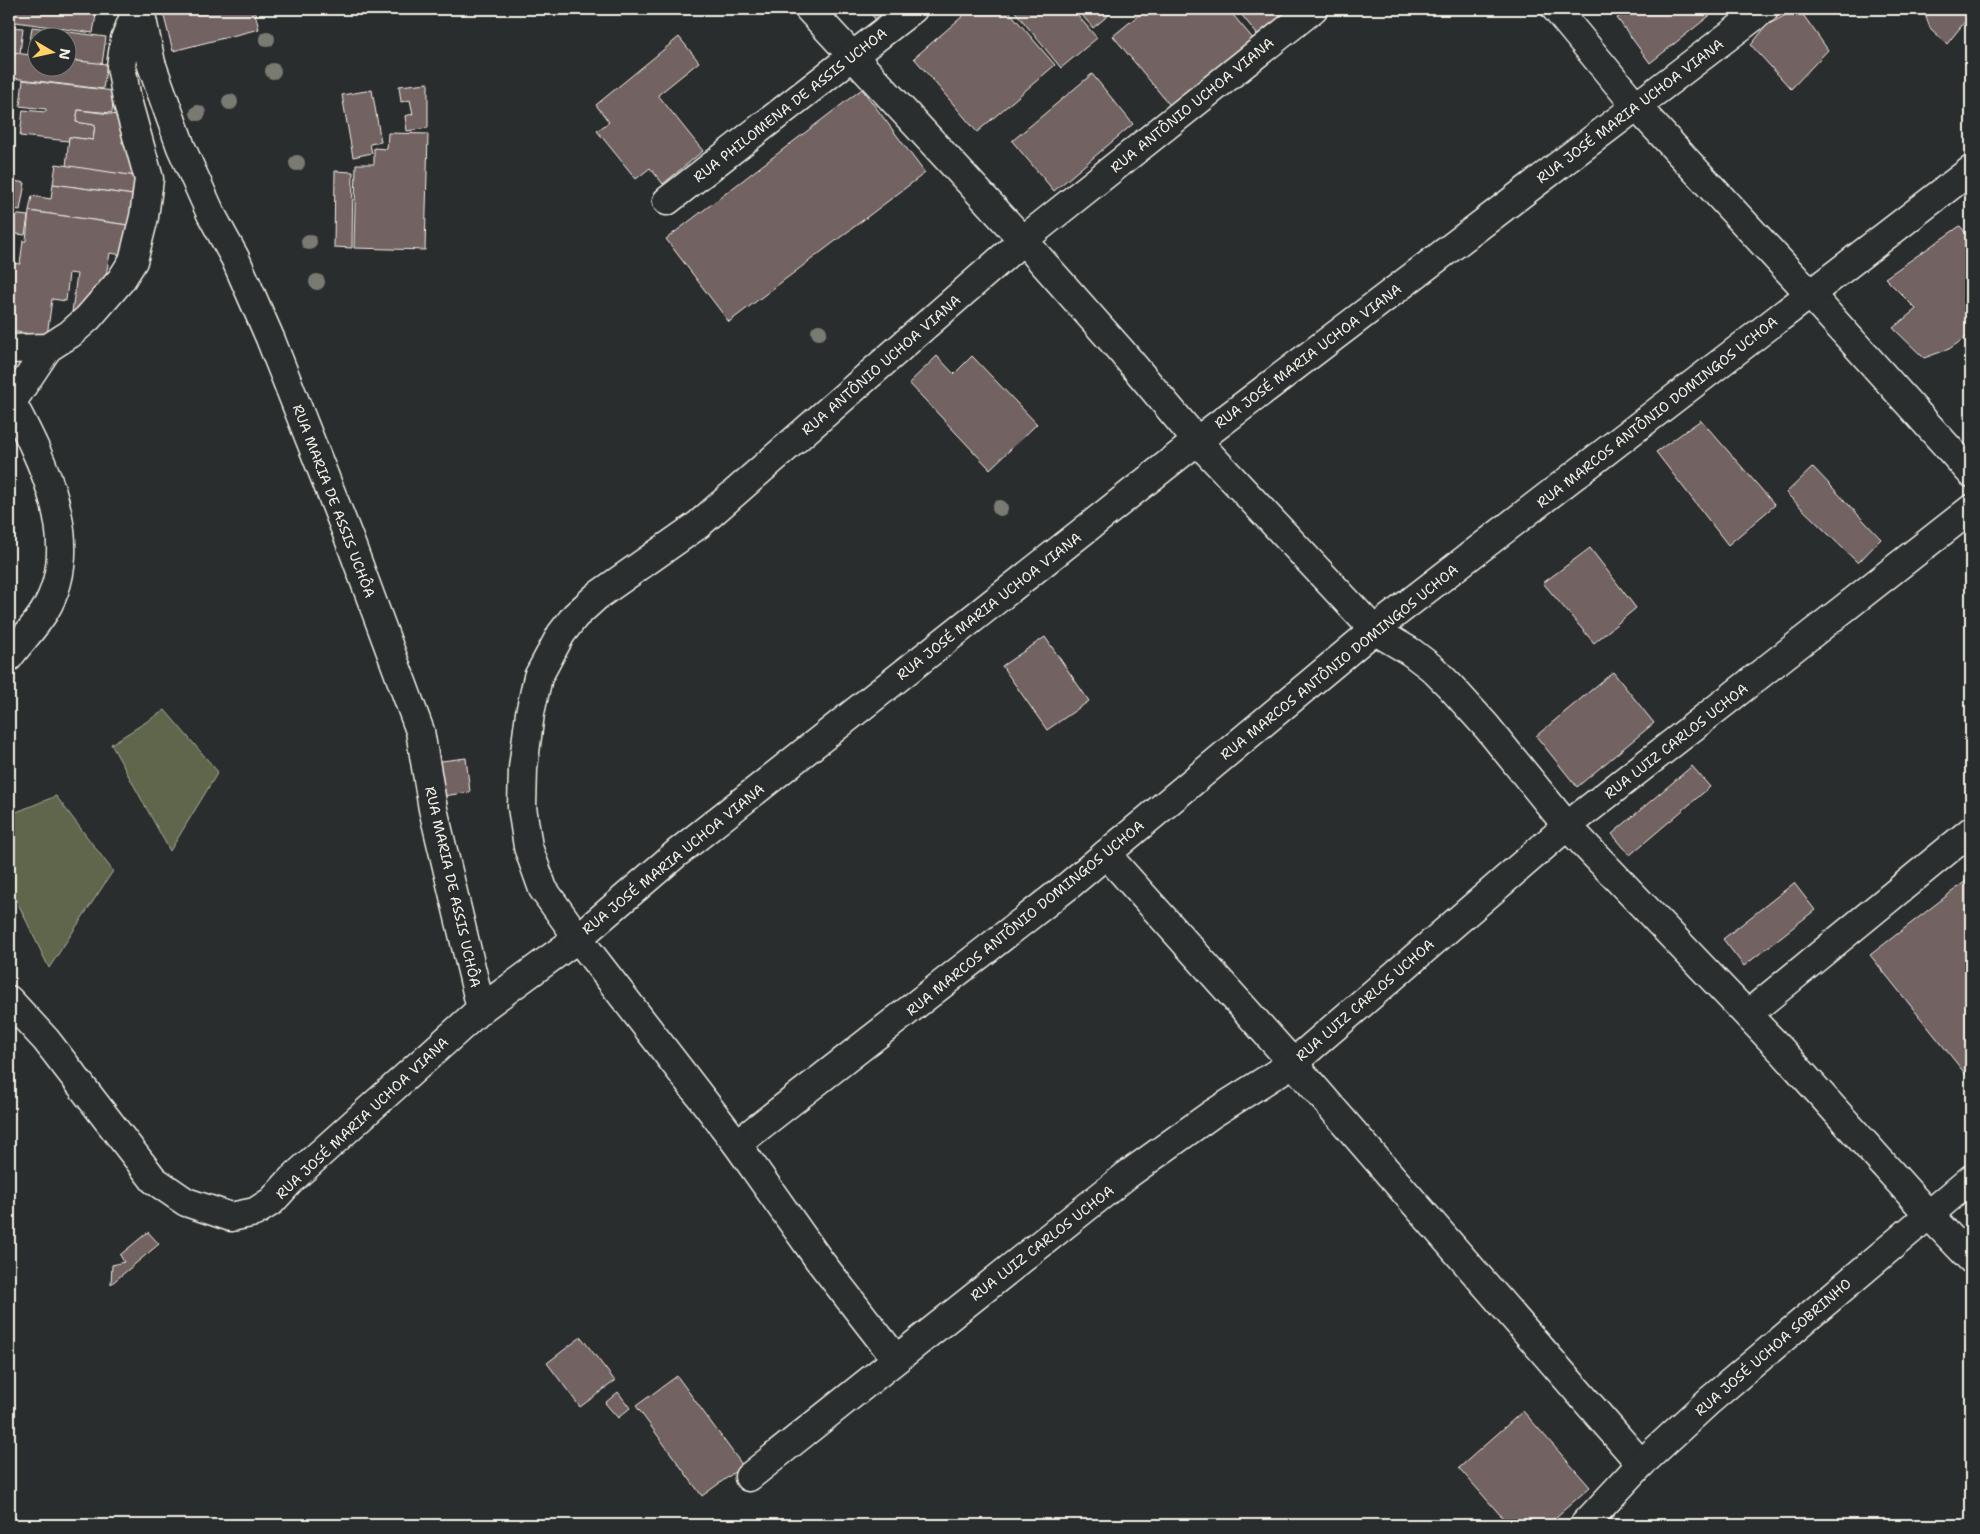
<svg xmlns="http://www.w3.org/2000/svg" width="1980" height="1534" font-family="'Shantell Sans',sans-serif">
<rect width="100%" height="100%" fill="#2a2d2e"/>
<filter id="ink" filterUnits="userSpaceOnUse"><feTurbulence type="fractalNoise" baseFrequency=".02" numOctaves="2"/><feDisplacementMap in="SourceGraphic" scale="10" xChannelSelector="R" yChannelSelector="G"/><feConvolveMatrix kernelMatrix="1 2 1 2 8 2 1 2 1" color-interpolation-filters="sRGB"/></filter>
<g filter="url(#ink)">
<!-- green -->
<g fill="#60664c" stroke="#aaac9a">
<polygon points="165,710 218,772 170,851 111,744"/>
<polygon points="56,796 113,871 49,968 9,885 9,815"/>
</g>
<!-- building -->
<g fill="#726362" stroke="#f4f1e8">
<polygon points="9,9 97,9 93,33 9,21"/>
<polygon points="162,9 254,9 259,29 173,51"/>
<polygon points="867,9 889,9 876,20"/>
<polygon points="971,9 1007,9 1055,65 977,132 914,58"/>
<polygon points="1013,9 1072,9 1097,38 1061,68"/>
<polygon points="1077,9 1116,9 1093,28"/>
<polygon points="1146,9 1228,9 1255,41 1173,109 1113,36"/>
<polygon points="1237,9 1298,9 1260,38"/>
<polygon points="1629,9 1718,9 1650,63 1617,18"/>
<polygon points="1797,9 1799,9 1828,50 1791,89 1751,45 1767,25"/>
<polygon points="1923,9 1971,9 1971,14 1947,44 1930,28"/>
<polygon points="9,27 23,28 20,53 11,52 10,60"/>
<polygon points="32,27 106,37 102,64 68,60 68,38 38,38 38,56 28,55"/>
<polygon points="679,37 699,62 658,95 703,151 663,184 650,168 636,179 597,131 609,122 596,105"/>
<polygon points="15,53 38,56 38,68 68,68 68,60 107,64 103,89 12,78"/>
<polygon points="1092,74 1133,124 1054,191 1012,141"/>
<polygon points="23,80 114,91 112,113 78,110 76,122 95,125 93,140 69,137 69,141 20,136 23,110 46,112 46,109 20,106"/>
<polygon points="428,83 428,128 407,131 405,116 413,114 410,100 401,102 399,86"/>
<polygon points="862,89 925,173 729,322 666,239"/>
<polygon points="372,90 381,142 370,144 372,153 353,157 342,95"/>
<polygon points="78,110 126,116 122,143 128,143 136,176 66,167 69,137 93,140 95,125 76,122"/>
<polygon points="388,133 428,134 425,250 354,248 356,164 374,164 374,148 387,149"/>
<polygon points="56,164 136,176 133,195 53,184"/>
<polygon points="335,171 353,172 352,248 334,247"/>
<polygon points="9,180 25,183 20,210 9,208"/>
<polygon points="53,184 133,195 128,225 29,211 32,196 51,199"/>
<polygon points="29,211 128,225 123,255 110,253 103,292 92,291 88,315 72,312 77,274 69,273 66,301 52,299 47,336 9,331 9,276 11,263 20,264 23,241 26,241"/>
<polygon points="11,214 28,216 25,235 9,233"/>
<polygon points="1960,226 1971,239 1971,334 1949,349 1924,358 1893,328 1916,309 1885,278"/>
<polygon points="937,356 954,374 972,356 1037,424 990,469 909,383"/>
<polygon points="1701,420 1775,505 1728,545 1656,452"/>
<polygon points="1813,467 1881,539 1858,563 1786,493"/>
<polygon points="1590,548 1636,608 1594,643 1543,583"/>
<polygon points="1045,637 1089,701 1047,730 1002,666"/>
<polygon points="1613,672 1654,723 1577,787 1536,736"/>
<polygon points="466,758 470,792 437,797 433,762"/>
<polygon points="1692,766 1710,787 1630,855 1612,834"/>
<polygon points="1971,877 1971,1081 1870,955"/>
<polygon points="1794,883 1815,910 1744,966 1723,939"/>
<polygon points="148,1232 159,1244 111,1284 112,1265 124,1262 120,1255"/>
<polygon points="581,1337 615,1381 580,1407 547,1363"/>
<polygon points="677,1376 743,1466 702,1496 636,1406"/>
<polygon points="618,1392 630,1408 618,1418 605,1403"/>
<polygon points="1523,1411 1590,1487 1547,1525 1509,1525 1459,1468"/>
</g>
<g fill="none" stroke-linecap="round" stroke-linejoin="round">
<!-- street casing -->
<g stroke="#f4f1e8" stroke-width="31">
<g id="street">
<polyline points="140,9 151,63 181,147 211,214 235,258 270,338 348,536 420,731 433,809 481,1009"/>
<polyline points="809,9 1023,240 1122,352 1197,441 1374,630 1411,652 1432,668 1450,686 1487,727 1567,826 1783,1052 1928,1214 1971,1259"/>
<polyline points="1556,9 1636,106 1810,294 1971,473"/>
<polyline points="667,201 913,9"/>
<polyline points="9,349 48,348 70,334 88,318 121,280 133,261 144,217 149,179 127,100 121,66 125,39 137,9"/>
<path d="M9 397C42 459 86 544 44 612 34 628 20 642 9 657"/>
<polyline points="12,402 48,348"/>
<polyline points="1106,854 1293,1063 1641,1464"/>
<polyline points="9,1000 46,1040 154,1180 186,1202 231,1217 255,1212 272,1201 292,1179 481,1009 578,938 677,853 1197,441 1764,9"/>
<polyline points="1748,1014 1971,831"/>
<polyline points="737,1144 1068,886 1374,630 1971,170"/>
<polyline points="896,1359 819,1260 737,1144 578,938 543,889 528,847 522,807 523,768 530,713 538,677 561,634 575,616 597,596 698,525 1023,240 1313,9"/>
<polyline points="749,1477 1127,1175 1212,1114 1293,1063 1567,826 1971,509"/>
<polyline points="1584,1525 1641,1464 1709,1401 1971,1179"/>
</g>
</g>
<!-- street -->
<use href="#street" stroke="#2a2d2e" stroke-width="28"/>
</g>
<!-- trees -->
<g fill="#797a72">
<circle cx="267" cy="39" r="8"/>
<circle cx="273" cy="71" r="8"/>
<circle cx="230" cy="102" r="8"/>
<circle cx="198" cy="113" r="8"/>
<circle cx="297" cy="163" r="8"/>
<circle cx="309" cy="242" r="8"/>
<circle cx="317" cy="282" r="8"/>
<circle cx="819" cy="332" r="8"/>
<circle cx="1000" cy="508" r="8"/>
</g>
</g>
<g text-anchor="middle" stroke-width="4" stroke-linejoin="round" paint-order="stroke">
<!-- street labels -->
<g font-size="14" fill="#f4f1e8" stroke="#2a2d2e">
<text transform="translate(790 105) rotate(-38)" y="5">RUA PHILOMENA DE ASSIS UCHOA</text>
<text transform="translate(1192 105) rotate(-39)" y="5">RUA ANTÔNIO UCHOA VIANA</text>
<text transform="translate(1630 111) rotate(-37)" y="5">RUA JOSÉ MARIA UCHOA VIANA</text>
<text transform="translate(1308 356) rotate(-37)" y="5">RUA JOSÉ MARIA UCHOA VIANA</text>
<text transform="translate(881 365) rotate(-41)" y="5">RUA ANTÔNIO UCHOA VIANA</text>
<text transform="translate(1657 412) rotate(-38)" y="5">RUA MARCOS ANTÔNIO DOMINGOS UCHOA</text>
<text transform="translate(334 501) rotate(69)" y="5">RUA MARIA DE ASSIS UCHÔA</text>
<text transform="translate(989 606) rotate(-38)" y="5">RUA JOSÉ MARIA UCHOA VIANA</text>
<text transform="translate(1339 662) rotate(-39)" y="5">RUA MARCOS ANTÔNIO DOMINGOS UCHOA</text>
<text transform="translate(1676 741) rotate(-38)" y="5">RUA LUIZ CARLOS UCHOA</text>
<text transform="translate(673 859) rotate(-39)" y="5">RUA JOSÉ MARIA UCHOA VIANA</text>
<text transform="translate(453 887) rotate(77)" y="5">RUA MARIA DE ASSIS UCHÔA</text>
<text transform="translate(1025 918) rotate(-39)" y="5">RUA MARCOS ANTÔNIO DOMINGOS UCHOA</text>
<text transform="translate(1365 1000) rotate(-41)" y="5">RUA LUIZ CARLOS UCHOA</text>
<text transform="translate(362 1118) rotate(-43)" y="5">RUA JOSÉ MARIA UCHOA VIANA</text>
<text transform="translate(1042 1243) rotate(-38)" y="5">RUA LUIZ CARLOS UCHOA</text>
<text transform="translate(1773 1347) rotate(-41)" y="5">RUA JOSÉ UCHOA SOBRINHO</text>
</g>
</g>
<!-- margin -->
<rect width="1980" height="1534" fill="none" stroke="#2a2d2e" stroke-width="30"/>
<rect x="15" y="15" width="1950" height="1504" fill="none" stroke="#f4f1e8" stroke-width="2" filter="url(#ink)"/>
<!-- north arrow -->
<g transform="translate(52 52) rotate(99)"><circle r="24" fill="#2a2d2e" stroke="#7b7b78"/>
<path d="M0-4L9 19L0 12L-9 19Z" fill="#ffd166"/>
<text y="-8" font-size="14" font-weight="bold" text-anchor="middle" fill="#f4f1e8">N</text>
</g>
</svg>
